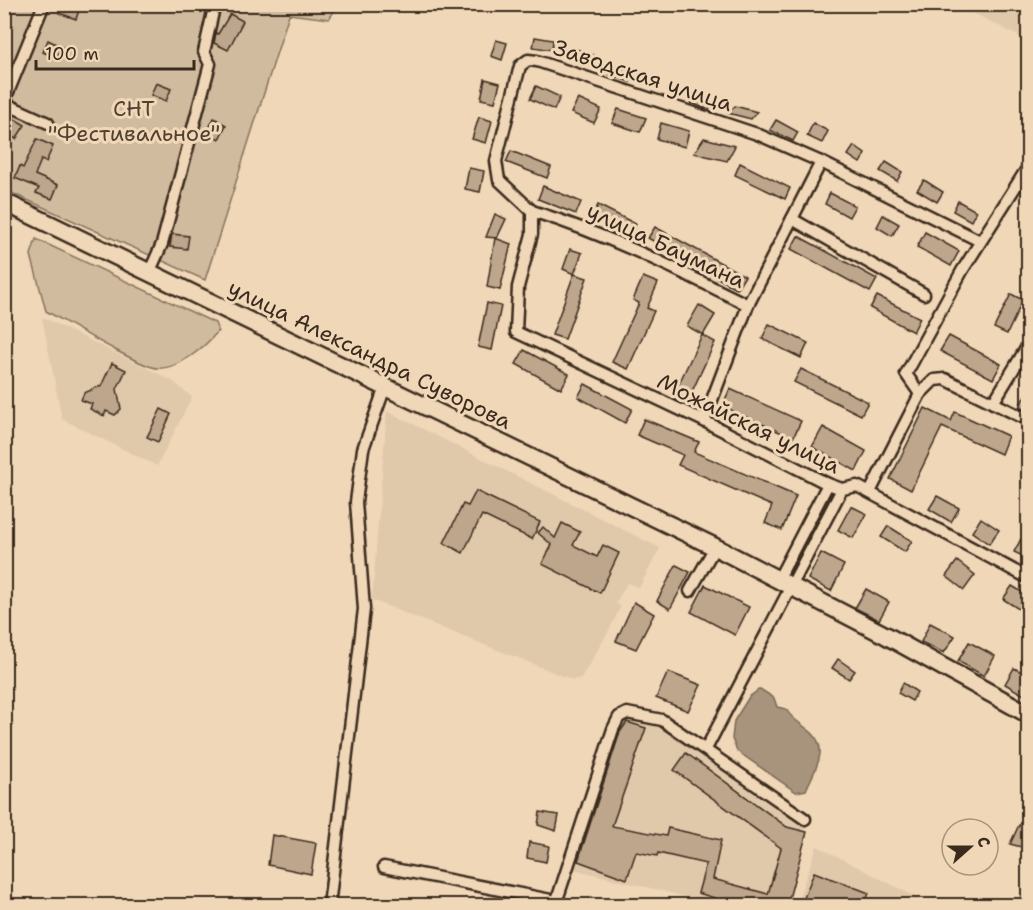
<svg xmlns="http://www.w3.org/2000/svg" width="1033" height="910" font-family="'Shantell Sans',sans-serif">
<rect width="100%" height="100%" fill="#efd7b7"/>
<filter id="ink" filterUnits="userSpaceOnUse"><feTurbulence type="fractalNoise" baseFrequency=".0167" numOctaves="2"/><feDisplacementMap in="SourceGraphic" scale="12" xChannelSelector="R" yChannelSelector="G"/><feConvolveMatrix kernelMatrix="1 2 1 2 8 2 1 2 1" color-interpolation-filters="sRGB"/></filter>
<g filter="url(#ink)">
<!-- built -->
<g fill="#e0c8aa">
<polygon points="958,5 1028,5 1028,41"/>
<polygon points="42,317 171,380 192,397 157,466 62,419"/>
<polygon points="387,411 660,548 639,588 627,583 616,603 621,606 607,634 581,678 573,680 372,600"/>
<polygon points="628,717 664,729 777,809 807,827 785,905 719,905 573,869"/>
<polygon points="817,846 931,905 796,906"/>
</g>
<!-- green -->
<g fill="#d1bb9e" stroke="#86725e" stroke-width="1.5">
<polygon points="5,5 338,5 329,19 289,14 205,280 5,190"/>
<path d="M36 239 215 323 218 331C205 347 178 370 157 368 140 367 66 322 46 311L31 255Z"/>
</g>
<!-- water -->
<path fill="#a8937b" stroke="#7c6956" stroke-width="1.5" d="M760 689 774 698 777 707 786 709C791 718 798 722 806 728 832 746 816 767 806 790L796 792 737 751 732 739 734 721 749 697Z"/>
<!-- building -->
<g fill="#bda68c" stroke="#3b2a1e" stroke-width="1.5">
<polygon points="62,4 81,4 76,19 59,13"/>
<polygon points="230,14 243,21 228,50 214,43 216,33 218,34"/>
<polygon points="535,37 553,40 552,50 533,47"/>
<polygon points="48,40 62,47 56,58 43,52"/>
<polygon points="496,40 507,43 502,60 491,56"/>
<polygon points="576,49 596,56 592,66 572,59"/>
<polygon points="611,66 633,74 630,82 608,74"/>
<polygon points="485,79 500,83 495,102 481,99"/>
<polygon points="156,83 171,89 166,101 151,95"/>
<polygon points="536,86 560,97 554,110 530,99"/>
<polygon points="695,95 712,102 709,110 691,103"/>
<polygon points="578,99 601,109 594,123 571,113"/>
<polygon points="735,106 757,112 751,119 728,113"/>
<polygon points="618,109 646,118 640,132 612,123"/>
<polygon points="479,117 492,121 486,143 472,139"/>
<polygon points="13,118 25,125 16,139 4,132"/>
<polygon points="214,118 226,125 219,139 207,132"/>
<polygon points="776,120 798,132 793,141 770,130"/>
<polygon points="661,123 689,131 685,147 657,139"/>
<polygon points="813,123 828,131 822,143 807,136"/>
<polygon points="704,138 735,146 727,161 694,153"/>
<polygon points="37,139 53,146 46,162 41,160 35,175 58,185 52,199 36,193 39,188 15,178 20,166 23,168"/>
<polygon points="854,146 865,154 860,163 848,155"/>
<polygon points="511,151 551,167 547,178 506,162"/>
<polygon points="886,162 902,172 897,181 880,171"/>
<polygon points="740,163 790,188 785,199 735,175"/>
<polygon points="469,168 484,171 480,192 465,189"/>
<polygon points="924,180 943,192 937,202 917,190"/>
<polygon points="543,186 581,202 576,214 538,199"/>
<polygon points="830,193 855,206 849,217 825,204"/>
<polygon points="958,201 976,211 971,221 953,211"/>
<polygon points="598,205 636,224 630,237 592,218"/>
<polygon points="495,214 506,219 497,238 486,237"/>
<polygon points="883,215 899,224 892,236 877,227"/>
<polygon points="655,227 745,276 737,289 648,238"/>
<polygon points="925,232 959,251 951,266 917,247"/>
<polygon points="172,234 189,236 187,249 170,247"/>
<polygon points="798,236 877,279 870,292 791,249"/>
<polygon points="495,238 511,244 500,290 487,287"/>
<polygon points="570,249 582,253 574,274 563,269"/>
<polygon points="574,274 587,278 565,339 552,335"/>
<polygon points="643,277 658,283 647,308 654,311 628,369 612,362 639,303 633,300"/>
<polygon points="1011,294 1023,300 1007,334 994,328"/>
<polygon points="877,296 920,318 913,332 870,308"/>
<polygon points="487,303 501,306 492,350 478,347"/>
<polygon points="699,305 715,315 703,335 687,326"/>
<polygon points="769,324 808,343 801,358 762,339"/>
<polygon points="702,335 715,342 688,400 674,394"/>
<polygon points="949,336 1001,364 993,379 940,351"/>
<polygon points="524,350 569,374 561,389 516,364"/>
<polygon points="112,363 126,370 117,389 121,409 115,415 106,411 104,416 90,409 92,404 81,400 84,393 101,386"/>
<polygon points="801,369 868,402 861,415 794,382"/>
<polygon points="585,384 632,409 625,423 578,397"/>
<polygon points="1029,388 1029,412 1019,407"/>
<polygon points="730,389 801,421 793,438 722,406"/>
<polygon points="925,408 951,421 955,412 1008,436 1001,454 942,427 911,490 890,479"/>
<polygon points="161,409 171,414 158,442 147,437"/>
<polygon points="644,419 699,442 694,452 796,496 782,530 765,523 772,506 678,465 683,455 637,435"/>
<polygon points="823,427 866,451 856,471 812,447"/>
<polygon points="476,491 540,522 532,539 482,515 463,553 444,543 463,504 468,506"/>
<polygon points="937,496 959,508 951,522 929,509"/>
<polygon points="851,506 867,514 853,538 838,530"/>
<polygon points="981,518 999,530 989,544 972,532"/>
<polygon points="562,523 580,532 573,545 597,557 603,545 619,553 600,593 542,564 552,545 538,533 543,527 555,538"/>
<polygon points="888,526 912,541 905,552 881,537"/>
<polygon points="1021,539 1029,543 1029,559 1014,552"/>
<polygon points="821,553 844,565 831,591 808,579"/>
<polygon points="957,561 975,575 964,590 946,576"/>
<polygon points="676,565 690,572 670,609 657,601"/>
<polygon points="705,585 749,607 735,635 691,612"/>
<polygon points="1012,586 1029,596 1029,607 1025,613 1003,599"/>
<polygon points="866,589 889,602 879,620 855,608"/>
<polygon points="634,602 654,614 636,649 616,641"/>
<polygon points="930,623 955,636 944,653 921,642"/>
<polygon points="969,642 995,656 984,676 958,661"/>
<polygon points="838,659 855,671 849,679 832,668"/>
<polygon points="1014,668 1029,676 1029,698 1005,684"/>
<polygon points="668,672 701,685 688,711 656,698"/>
<polygon points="903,683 917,692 912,701 898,693"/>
<polygon points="627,722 646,728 612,826 666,836 668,828 721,840 713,879 768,894 781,848 674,770 686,753 787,827 807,832 787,906 741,906 698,893 706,864 658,853 657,856 636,852 627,879 578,861 620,732"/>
<polygon points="540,812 559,815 556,831 538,825"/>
<polygon points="1019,825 1029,830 1029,842 1025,848 1010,844"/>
<polygon points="272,835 316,843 311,874 268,865"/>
<polygon points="529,842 549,846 546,862 527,858"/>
<polygon points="814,872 869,893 864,906 801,906"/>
</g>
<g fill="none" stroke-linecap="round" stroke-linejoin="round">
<!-- minor casing -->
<g stroke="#3b2a1e" stroke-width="15">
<g id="minor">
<polyline points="4,102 44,4"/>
<polyline points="4,103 48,123"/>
<path d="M532 211C609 235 676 269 748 305"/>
<polyline points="792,219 924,294"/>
<polyline points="980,241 821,162 757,134 537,61 528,60 520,66 496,161 499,180 532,211 532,234 518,287 516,332 704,421 828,484 842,489 857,486 1028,578"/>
<polyline points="149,273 162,244 210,64 204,52 213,12"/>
<polyline points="920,394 906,374 962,271 1028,167"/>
<polyline points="993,403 1028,345"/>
<polyline points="704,421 748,305 821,162"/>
<polyline points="870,492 920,394 934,380 945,379 1028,420"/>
<polyline points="778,580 828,484"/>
<polyline points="690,591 715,547"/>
<polyline points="706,749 842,489"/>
<polyline points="384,867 556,901"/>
<polyline points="329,906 364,609 356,502 363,449 385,387"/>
<polyline points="555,906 613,729 619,717 627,713 662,720 805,819"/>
</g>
</g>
<!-- primary casing -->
<g stroke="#3b2a1e" stroke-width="21">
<polyline id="primary" points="4,202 715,547 887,636 1028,714"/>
</g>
<!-- minor -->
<use href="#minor" stroke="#efd7b7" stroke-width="10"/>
<!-- primary -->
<use href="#primary" stroke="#efd7b7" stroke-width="16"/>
</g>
</g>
<g text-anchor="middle" stroke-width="6" stroke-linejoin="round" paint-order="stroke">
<!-- street labels -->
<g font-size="22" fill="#3b2a1e" stroke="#efd7b7">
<text transform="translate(643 75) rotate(18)" y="8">Заводская улица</text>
<text transform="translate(666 245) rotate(25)" y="8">улица Баумана</text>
<text transform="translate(370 354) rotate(26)" y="8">улица Александра Суворова</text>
<text transform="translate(749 423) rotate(26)" y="8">Можайская улица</text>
</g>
<!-- park labels -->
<g font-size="22" fill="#524031" stroke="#efd7b7">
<text x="134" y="116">СНТ<tspan x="134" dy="25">"Фестивальное"</tspan></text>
</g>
</g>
<!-- margin -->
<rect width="1033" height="910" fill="none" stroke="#efd7b7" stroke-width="24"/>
<rect x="12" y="12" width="1009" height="886" fill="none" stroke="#3b2a1e" stroke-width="2" filter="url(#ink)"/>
<!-- north arrow -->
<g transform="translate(970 847) rotate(69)"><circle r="28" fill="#efd7b7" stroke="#a7927a" stroke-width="1.5"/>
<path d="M0-4.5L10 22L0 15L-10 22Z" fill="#3b2a1e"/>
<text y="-9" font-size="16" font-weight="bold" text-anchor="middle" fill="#3b2a1e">С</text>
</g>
<!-- scale -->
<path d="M36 60v9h158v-9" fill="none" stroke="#3b2a1e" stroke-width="3"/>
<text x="45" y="60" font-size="18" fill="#3b2a1e" stroke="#efd7b7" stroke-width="4.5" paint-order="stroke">100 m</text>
</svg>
